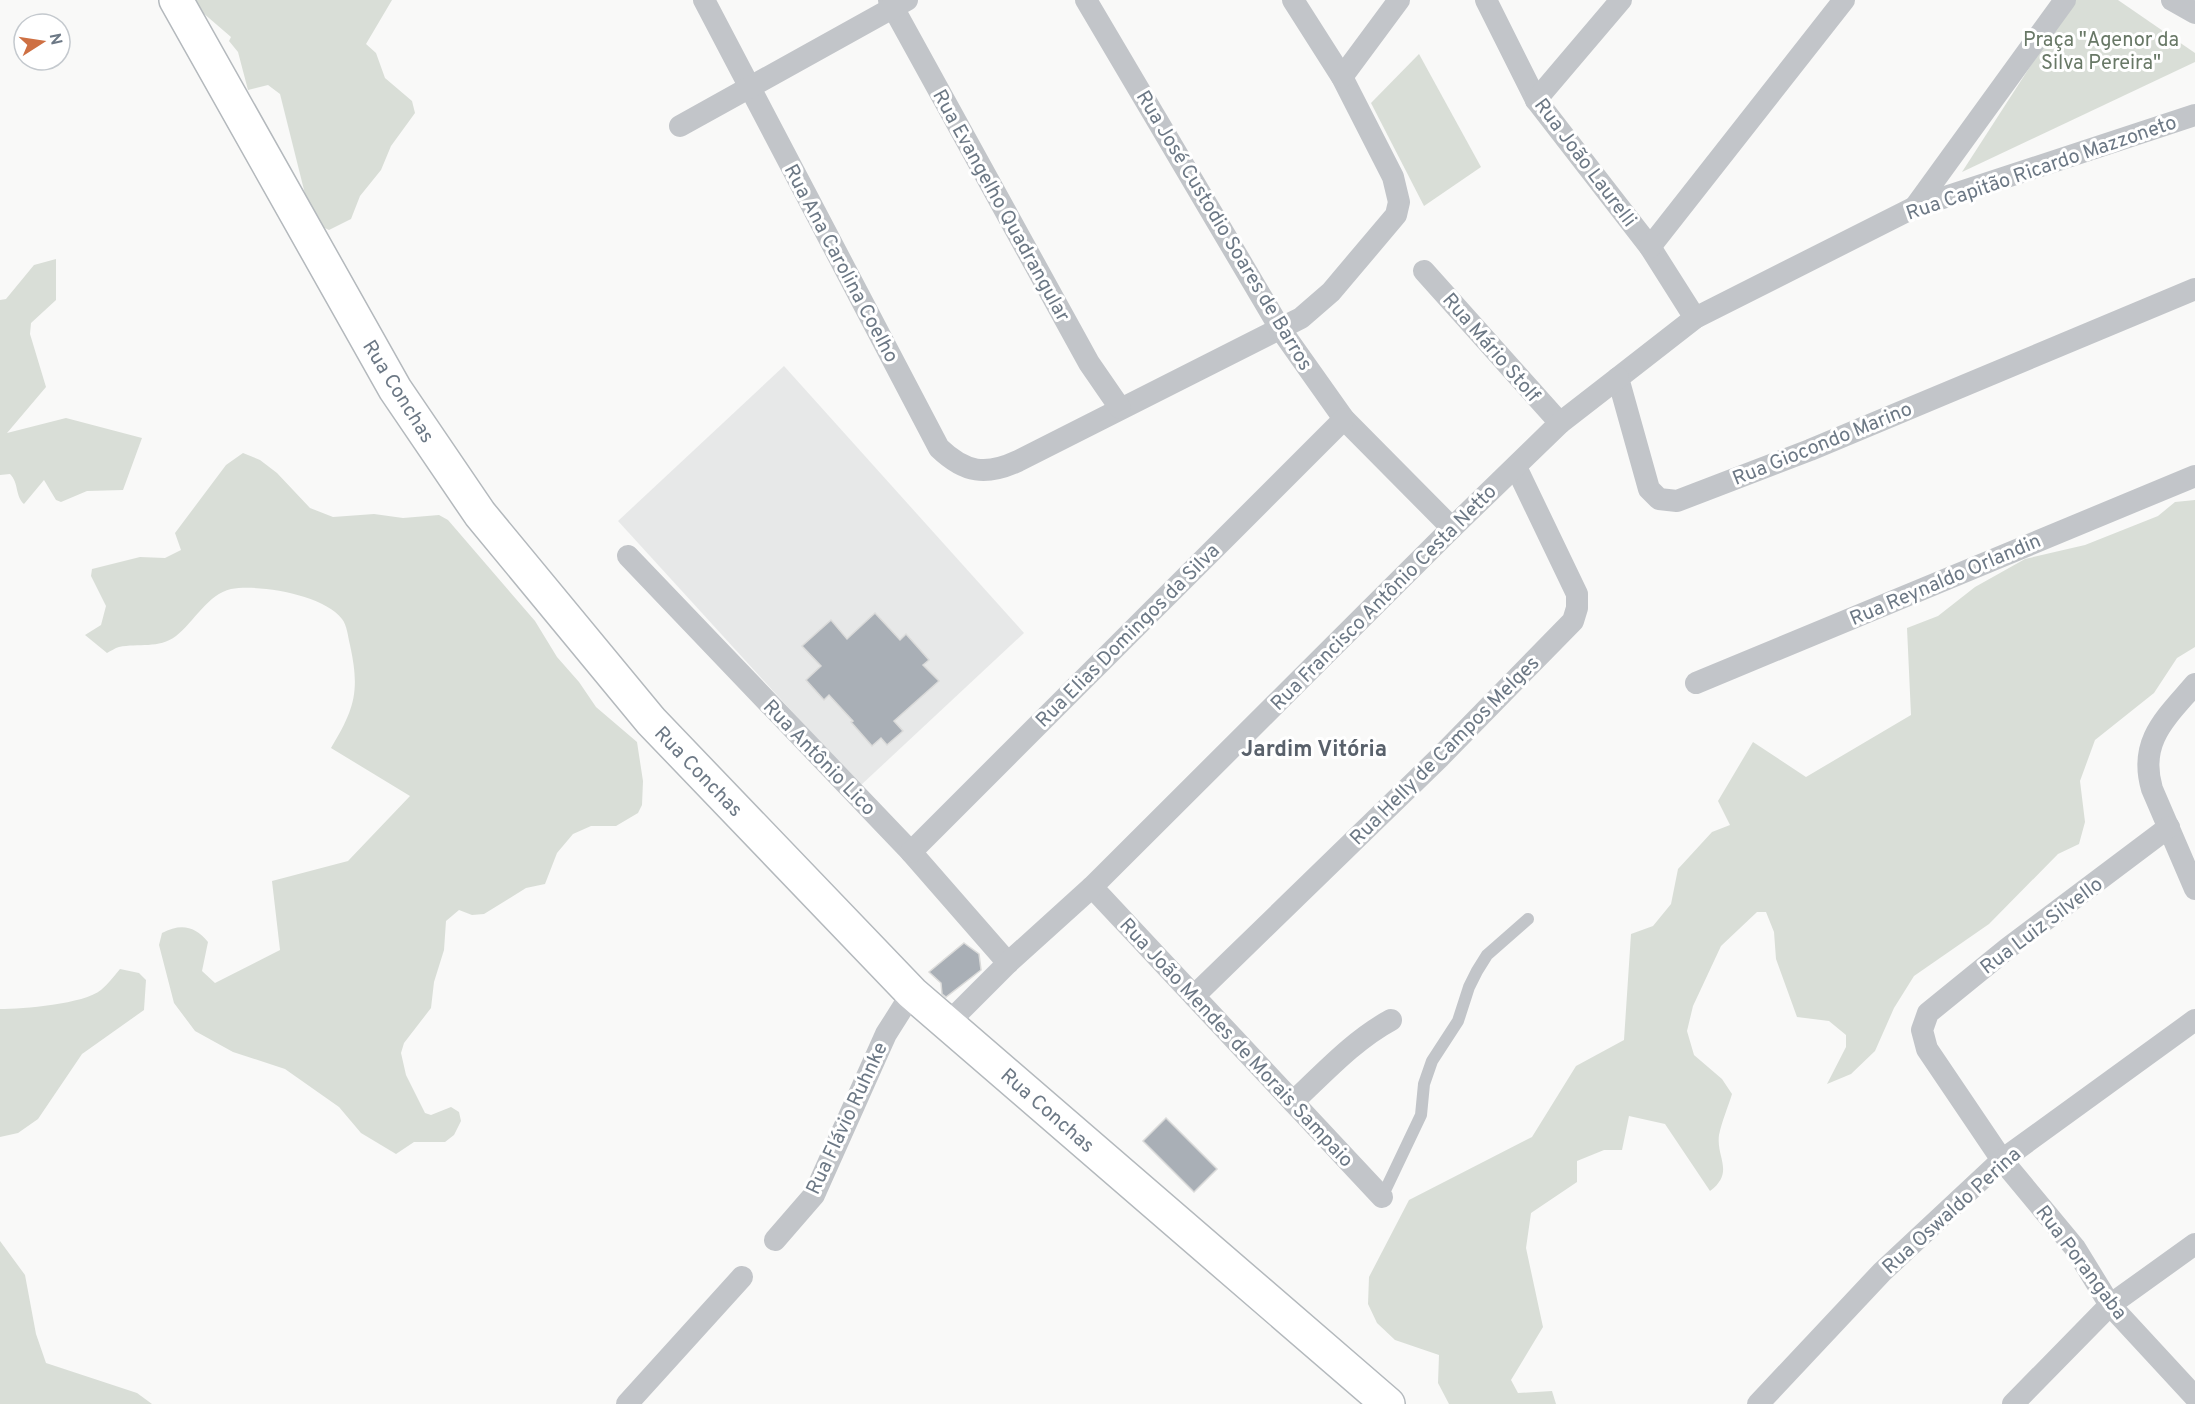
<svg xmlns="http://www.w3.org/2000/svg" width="2195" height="1404" font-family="Overpass,sans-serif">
<rect width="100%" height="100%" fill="#f9f9f8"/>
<!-- built -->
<polygon fill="#e7e8e8" points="784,366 1024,633 860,786 618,521"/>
<!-- green -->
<g fill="#d9ded7">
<polygon points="188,0 392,0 366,44 376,53 385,78 412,101 415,113 391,146 381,170 360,196 351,219 329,230 312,222 280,94 268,85 248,90 238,52 229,41 231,37"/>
<polygon points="2073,0 2118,0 2195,53 2195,62 1962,172"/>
<polygon points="1419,54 1481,167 1424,206 1371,103"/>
<path d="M56 259V300L31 323 30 334 46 387 7 433 66 418 142 438 123 490 87 491 61 502 56 500 44 480 24 504C15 496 19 483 10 474L0 475V300L6 299 34 265Z"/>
<path d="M243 453 260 460 277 473 310 508 333 517 374 514 403 518 439 515 448 520 535 621 557 657 579 682 596 707 637 742 643 781 642 805 638 813 616 826H591L573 834 557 853 545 884 526 888 484 914 472 915 459 910 446 921 444 950 434 982 431 1008 404 1043 401 1053 406 1075 425 1113 431 1115 451 1107 459 1112 461 1121 454 1135 445 1142H414L396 1154 361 1133 339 1107 285 1069 233 1052 195 1031 174 1003 159 945 162 933C181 923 195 926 208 942L202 971 215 983 280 950 272 881 348 861 410 796 331 748C355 708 360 691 350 645 348 637 347 625 342 619 324 595 260 584 231 589 208 594 194 622 176 636 159 649 138 643 119 647 115 648 111 651 107 653L85 635 101 625 106 606 91 576 92 569 140 557 165 558 181 550 175 533 226 465Z"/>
<path d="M2195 500V647L2177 658 2154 693 2095 740 2080 781 2085 822 2079 844 2058 854 1989 924 1914 976 1894 1008 1875 1051 1851 1074 1827 1084 1846 1047V1035L1829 1021 1797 1017 1776 959 1774 932 1766 912H1757L1721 946 1693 1006 1687 1031 1694 1055 1722 1079 1732 1094C1728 1107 1722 1121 1719 1135 1716 1158 1735 1172 1710 1191L1665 1124 1629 1116 1622 1150H1604L1577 1161V1182L1531 1213 1526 1248 1543 1327 1511 1380 1518 1393 1552 1391 1556 1404H1449L1438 1383 1439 1355 1395 1340 1377 1323 1368 1304 1369 1277 1409 1200 1532 1137 1576 1066 1624 1040 1631 934 1653 926 1671 904 1678 869 1712 832 1730 825 1718 801 1753 742 1806 777 1911 715 1907 628 1938 616 1975 587 2025 559 2085 545 2158 516 2175 502Z"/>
<path d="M120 969 139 973 146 980 144 1010 82 1054 38 1119 18 1133 0 1137V1009C23 1009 84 1004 101 990 108 984 114 976 120 969Z"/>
<polygon points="0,1241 25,1275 36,1334 46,1363 137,1393 152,1404 0,1404"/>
</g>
<!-- building -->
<g fill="#a9afb6" stroke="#dbdbda" stroke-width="1.5">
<polygon points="875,613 900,640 906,634 929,660 923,665 939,681 894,721 903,731 887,745 881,738 872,746 851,722 853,721 829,695 824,700 806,680 821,666 802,646 831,620 847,639"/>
<polygon points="964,943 979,954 981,970 946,997 942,994 941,983 929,972"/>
<polygon points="1166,1118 1217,1169 1194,1192 1143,1141"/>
</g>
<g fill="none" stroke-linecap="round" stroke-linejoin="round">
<!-- secondary casing -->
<g stroke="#b4b9bd" stroke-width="36">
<polyline id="secondary" points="176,0 395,389 480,514 651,721 912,993 1388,1404"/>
</g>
<!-- lane -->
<polyline stroke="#c2c5c9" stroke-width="12" points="1382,1197 1421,1115 1424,1084 1432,1061 1458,1021 1469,987 1477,971 1487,955 1528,919"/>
<!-- street -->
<g stroke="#c2c5c9" stroke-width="22">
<path d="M704 0 939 448C965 473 986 476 1018 461L1301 318 1331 292 1396 215 1399 202 1393 177 1342 77 1293 0"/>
<polyline points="889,0 1089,363 1120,408"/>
<polyline points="1086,0 1281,330 1344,419 1452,528"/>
<polyline points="1486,0 1536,100 1650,247 1695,318"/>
<polyline points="2172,0 2195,13"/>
<polyline points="1342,77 1399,0"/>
<polyline points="1536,100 1621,0"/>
<polyline points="2195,115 1915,207 1695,318 1618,378 1649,489 1659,499 1677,501 1810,450 2195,289"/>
<polyline points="680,126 907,0"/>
<polyline points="1915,207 2065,0"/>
<polyline points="1650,247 1844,0"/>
<polyline points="1424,271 1560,423"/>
<polyline points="628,556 911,852 1008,963"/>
<polyline points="1696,683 2195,476"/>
<path d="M2195 684C2166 718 2138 741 2152 789L2195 889"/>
<polyline points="2169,827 2008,948 1928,1013 1922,1030 1927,1049 2002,1160 2075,1248 2110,1305 2195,1397"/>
<polyline points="911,852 1344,419"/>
<polyline points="1092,887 1382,1197"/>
<polyline points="1194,996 1440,757 1573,621 1577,608 1577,594 1516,467"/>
<polyline points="948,1023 1008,963 1092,887 1452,528 1560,423 1618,378"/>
<path d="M1293 1102C1324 1073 1354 1040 1391 1020"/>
<polyline points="775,1240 814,1195 886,1034 912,993"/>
<polyline points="627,1404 742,1277"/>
<polyline points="1758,1404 1882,1272 2002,1160 2195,1020"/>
<polyline points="2013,1404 2110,1305 2195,1244"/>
</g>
<!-- secondary -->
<use href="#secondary" stroke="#fff" stroke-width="33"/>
</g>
<g text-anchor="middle" stroke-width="6" stroke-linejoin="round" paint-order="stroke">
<!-- park labels -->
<g font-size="20" fill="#687866" stroke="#fff">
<text x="2101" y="46">Praça "Agenor da<tspan x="2101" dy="23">Silva Pereira"</tspan></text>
</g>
<!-- street labels -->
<g font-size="20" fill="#6c7885" stroke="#fff">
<text transform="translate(1586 162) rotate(53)" y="7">Rua João Laurelli</text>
<text transform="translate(2041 167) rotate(-19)" y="7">Rua Capitão Ricardo Mazzoneto</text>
<text transform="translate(1002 205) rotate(61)" y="7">Rua Evangelho Quadrangular</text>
<text transform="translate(1225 230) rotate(59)" y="7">Rua José Custodio Soares de Barros</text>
<text transform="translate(842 263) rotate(62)" y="7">Rua Ana Carolina Coelho</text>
<text transform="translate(1492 347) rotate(49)" y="7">Rua Mário Stolf</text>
<text transform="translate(399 391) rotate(58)" y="7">Rua Conchas</text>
<text transform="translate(1822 443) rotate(-22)" y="7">Rua Giocondo Marino</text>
<text transform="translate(1945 579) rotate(-23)" y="7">Rua Reynaldo Orlandin</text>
<text transform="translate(1383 597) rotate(-45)" y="7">Rua Francisco Antônio Cesta Netto</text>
<text transform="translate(1127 635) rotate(-45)" y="7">Rua Elias Domingos da Silva</text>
<text transform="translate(1444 750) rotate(-45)" y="7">Rua Helly de Campos Melges</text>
<text transform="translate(820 757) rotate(46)" y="7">Rua Antônio Lico</text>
<text transform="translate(699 771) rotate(46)" y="7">Rua Conchas</text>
<text transform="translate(2041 925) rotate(-37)" y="7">Rua Luiz Silvello</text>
<text transform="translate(1237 1042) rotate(47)" y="7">Rua João Mendes de Morais Sampaio</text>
<text transform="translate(1048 1110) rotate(41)" y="7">Rua Conchas</text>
<text transform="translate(846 1118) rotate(-65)" y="7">Rua Flávio Ruhnke</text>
<text transform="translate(1951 1210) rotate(-42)" y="7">Rua Oswaldo Perina</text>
<text transform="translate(2082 1262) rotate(53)" y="7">Rua Porangaba</text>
</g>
<!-- quarter labels -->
<g font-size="22" font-weight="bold" fill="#59616b" stroke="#fff">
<text x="1314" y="756">Jardim Vitória</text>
</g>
</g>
<!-- north arrow -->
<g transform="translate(42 42) rotate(78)"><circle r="28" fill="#ffffff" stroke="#c4c9ce" stroke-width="1.5"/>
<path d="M0-4.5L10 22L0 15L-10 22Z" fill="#ce7043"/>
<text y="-9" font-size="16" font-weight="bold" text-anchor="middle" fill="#6c7885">N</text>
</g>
</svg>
